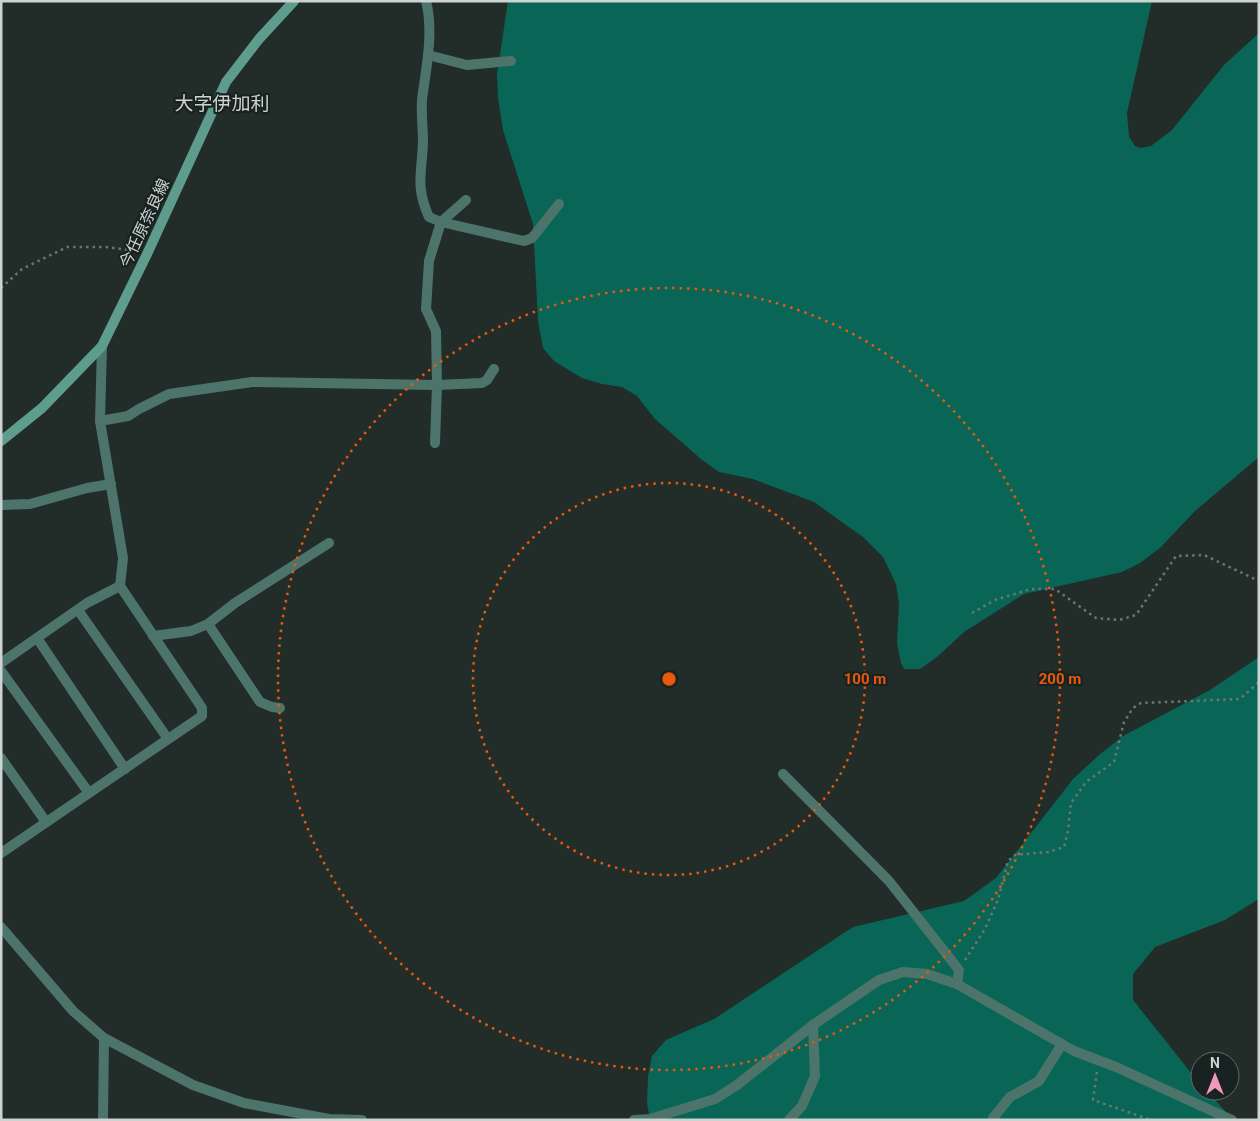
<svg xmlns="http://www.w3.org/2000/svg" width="1260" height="1121" font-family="Roboto,'Noto Sans JP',sans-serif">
<rect width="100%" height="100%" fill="#222c29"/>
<!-- forest -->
<g fill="#096657">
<polygon points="508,1 1152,1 1127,113 1129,137 1135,146 1141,148 1151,146 1172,130 1224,65 1259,33 1259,457 1195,511 1160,548 1140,563 1122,572 1024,594 964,632 937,657 920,669 904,669 901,663 897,643 899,604 896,584 883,557 863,537 814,502 753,479 719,472 701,459 655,419 637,396 622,387 602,384 582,378 554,361 543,348 538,321 533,224 503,130 498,98 497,74"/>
<polygon points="1259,657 1259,899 1225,920 1155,947 1133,974 1133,1000 1200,1084 1200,1091 1207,1091 1233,1120 650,1120 647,1103 648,1076 652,1056 666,1040 714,1019 853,927 964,901 996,878 1073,779 1099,755 1123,736 1210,690"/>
</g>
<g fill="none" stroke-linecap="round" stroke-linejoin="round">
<!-- path -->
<g stroke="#6e7674" stroke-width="2.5" stroke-dasharray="2.5 4" stroke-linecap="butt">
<polyline points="1,288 22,269 67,247 106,247 137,251"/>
<polyline points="972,613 995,600 1031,589 1055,589 1096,618 1119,620 1136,615 1176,556 1204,555 1259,581"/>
<polyline points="965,960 985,929 998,900 1008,861 1015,855 1048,852 1064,847 1068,831 1071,803 1086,782 1114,762 1124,722 1133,708 1141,703 1240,699 1259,682"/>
<polyline points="1097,1072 1093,1100 1151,1120"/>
</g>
<!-- minor -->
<g stroke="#4d746a" stroke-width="10">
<path d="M426 1C434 33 426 68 422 100 421 114 423 128 423 142 422 173 415 186 429 217L441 222 524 241 532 238 559 204"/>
<polyline points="428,55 467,65 511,61"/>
<polyline points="466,200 441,222 429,261 426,309 436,331 437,385 482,383 487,380 494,369"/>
<polyline points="100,421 128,416 139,409 169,394 252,382 437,385 435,443"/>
<polyline points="1,505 30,504 87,488 111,484"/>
<polyline points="78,610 168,739"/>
<polyline points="208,624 260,702 272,707 280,708"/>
<polyline points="153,636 191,631 208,624 235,603 329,543"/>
<polyline points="37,638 125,769"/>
<polyline points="1,663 87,603 120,586"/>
<polyline points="1,671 89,793"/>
<polyline points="1,758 46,822"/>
<polyline points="783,774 889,881 959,970 957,984"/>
<polyline points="1,853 202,716 202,708 120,586 123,558 100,421 102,346"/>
<polyline points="1,927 73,1011 104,1038 193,1085 244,1103 329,1119 362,1120"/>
<polyline points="993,1118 1010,1097 1039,1081 1062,1044"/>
<polyline points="103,1120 104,1038"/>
<polyline points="634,1120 650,1119 715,1099 737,1085 813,1025 879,980 903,972 927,974 957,984 1074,1051 1116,1067 1232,1120"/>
<polyline points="789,1120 802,1106 815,1076 813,1025"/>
</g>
<!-- secondary -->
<polyline stroke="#5e9d8e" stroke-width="10" points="1,441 42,408 102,346 148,252 226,82 259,39 294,1"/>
</g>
<!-- distance rings -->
<g fill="none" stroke="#e8590c" stroke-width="2.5" stroke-dasharray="2.5 5">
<circle cx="669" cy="679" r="196"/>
<circle cx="669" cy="679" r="391"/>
</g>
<g text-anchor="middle" stroke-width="4.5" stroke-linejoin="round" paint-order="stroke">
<!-- street labels -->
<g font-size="16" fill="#cdd3d1" stroke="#182220">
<text transform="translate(144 223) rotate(-65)" y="6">今任原奈良線</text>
</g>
<!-- quarter labels -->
<g font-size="19" fill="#cdd3d1" stroke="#182220">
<text x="222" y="110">大字伊加利</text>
</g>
</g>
<circle cx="669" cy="679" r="8" fill="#e8590c" stroke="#182220" stroke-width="2.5"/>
<g font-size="15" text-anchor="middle" font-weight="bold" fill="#e8590c" stroke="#182220" stroke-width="4.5" stroke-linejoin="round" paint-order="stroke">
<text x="865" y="684">100 m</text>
<text x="1060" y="684">200 m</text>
</g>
<!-- border -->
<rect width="1260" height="1121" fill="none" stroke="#cdd3d1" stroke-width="5"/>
<!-- north arrow -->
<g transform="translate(1215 1076)"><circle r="24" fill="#182220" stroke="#606967"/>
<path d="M0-4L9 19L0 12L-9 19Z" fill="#ef9ab8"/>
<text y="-8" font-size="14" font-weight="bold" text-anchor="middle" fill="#cdd3d1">N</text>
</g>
</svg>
